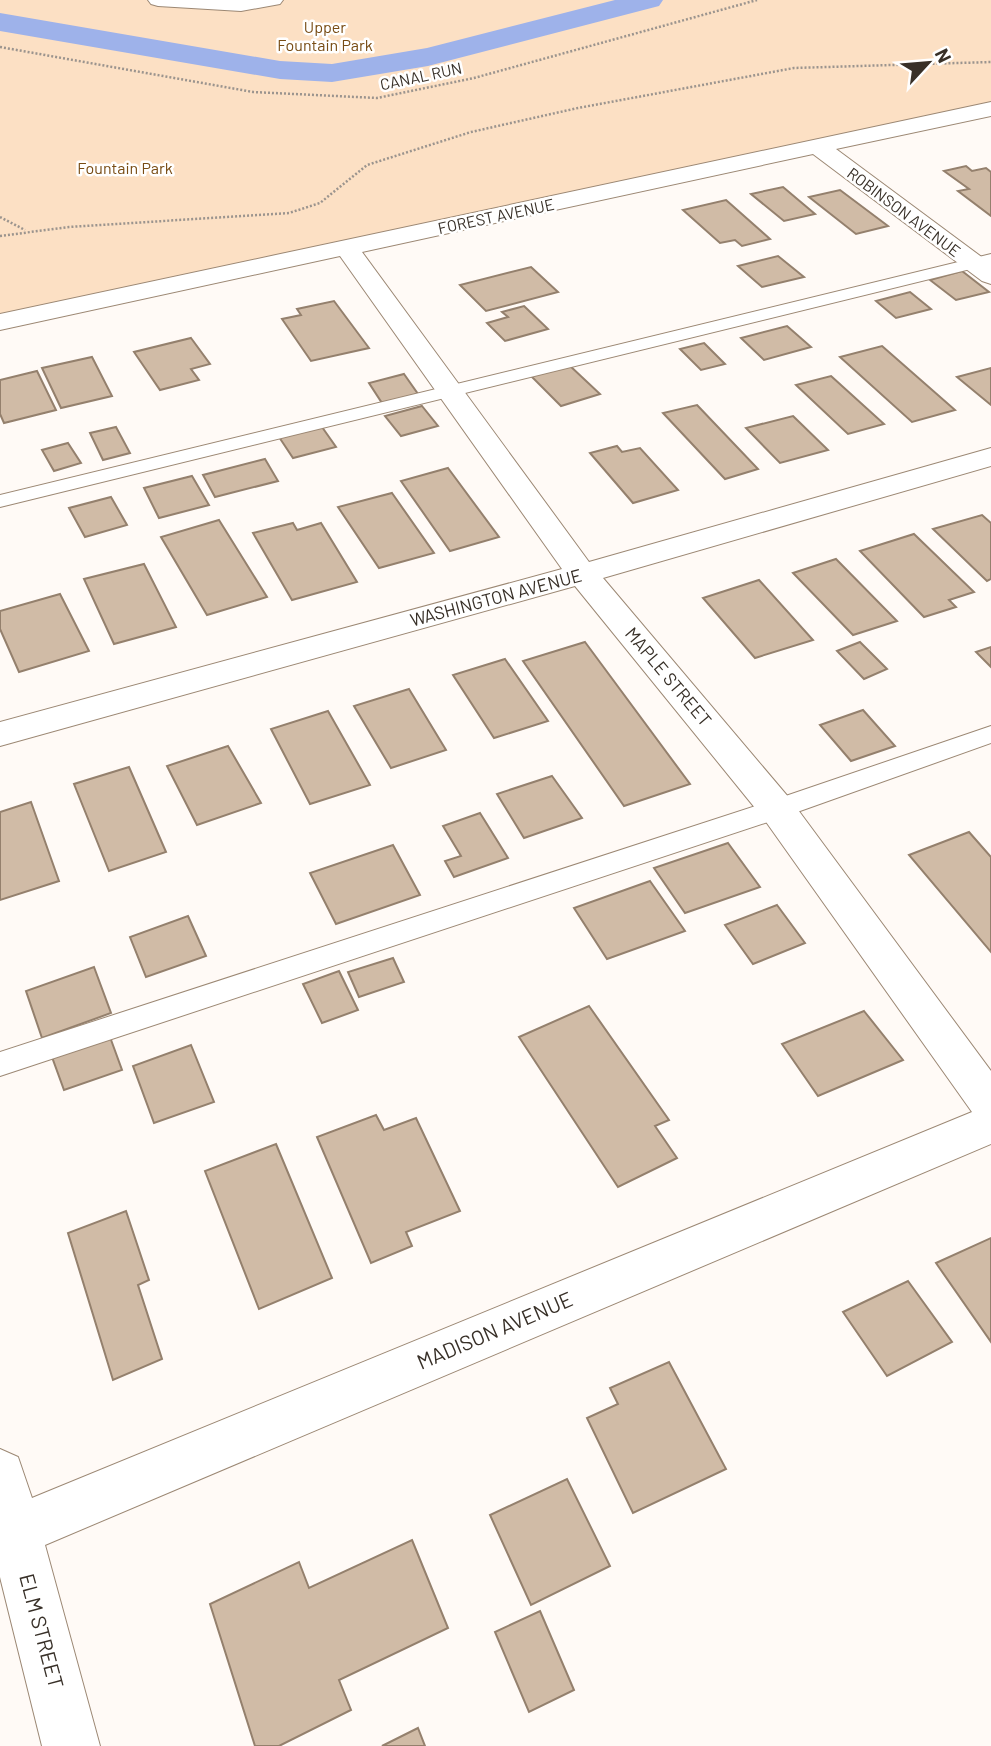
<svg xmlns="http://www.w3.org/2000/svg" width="991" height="1746" font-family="Barlow,sans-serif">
<rect width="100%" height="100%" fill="#fffaf6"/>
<!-- green -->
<polygon fill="#fce0c4" points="0,0 991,0 991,109 0,322"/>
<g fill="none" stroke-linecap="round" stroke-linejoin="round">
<!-- canal -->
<polygon fill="#9eb2ea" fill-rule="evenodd" points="615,0 663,0 659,6 428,66 332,82 280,79 0,31 0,13 280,61 332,64 427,48"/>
</g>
<!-- building -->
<g fill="#d0bba6" stroke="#94806d" stroke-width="2">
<polygon points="966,166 972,171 986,168 991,172 991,216 958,191 969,189 944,171"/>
<polygon points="783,187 815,214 784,221 751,194"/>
<polygon points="840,190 888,226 856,234 809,197"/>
<polygon points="726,200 770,239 742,246 735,240 720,243 683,210"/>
<polygon points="778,256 804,277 762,287 738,266"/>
<polygon points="531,267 558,292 486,311 460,285"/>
<polygon points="962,271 989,292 956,300 930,280"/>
<polygon points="910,292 931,309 896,318 876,301"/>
<polygon points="334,301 369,348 311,361 282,319 301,315 297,309"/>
<polygon points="524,306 548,329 505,341 487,323 508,317 502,312"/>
<polygon points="787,326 811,347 764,360 741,338"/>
<polygon points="191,338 210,364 191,369 199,380 160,390 134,352"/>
<polygon points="704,343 725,364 701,370 680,349"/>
<polygon points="882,346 955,410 912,422 840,357"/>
<polygon points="92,357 112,396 61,408 42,368"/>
<polygon points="568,364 600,394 561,406 531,376"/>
<polygon points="991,368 991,405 957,377"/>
<polygon points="37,371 56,410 4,423 0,414 0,380"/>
<polygon points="404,374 418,394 382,403 369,383"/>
<polygon points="831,376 884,424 848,434 796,385"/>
<polygon points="697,405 758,469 725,479 663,413"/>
<polygon points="422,406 438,426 401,436 385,416"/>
<polygon points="793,416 828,450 780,463 746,428"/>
<polygon points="116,427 130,453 103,460 90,433"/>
<polygon points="322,427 336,447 293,458 279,437"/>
<polygon points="68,443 81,463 54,471 42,450"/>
<polygon points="617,446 622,452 640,448 678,490 633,503 590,453"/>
<polygon points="265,459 278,481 215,497 203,475"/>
<polygon points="448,468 499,537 450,551 401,481"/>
<polygon points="192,476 209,505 159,518 144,488"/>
<polygon points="392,493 434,553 379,568 338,507"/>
<polygon points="111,497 127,525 85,537 69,508"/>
<polygon points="982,515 991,523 991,579 987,581 933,529"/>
<polygon points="219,520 267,597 207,615 161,537"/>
<polygon points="293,523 297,530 321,523 357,582 292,600 253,533"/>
<polygon points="914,534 974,592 949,600 956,607 924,617 860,551"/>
<polygon points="836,559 897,621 853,635 793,573"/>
<polygon points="144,564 176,627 114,644 84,579"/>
<polygon points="759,580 813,640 755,658 703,598"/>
<polygon points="60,594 89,651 19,672 0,629 0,611"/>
<polygon points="585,642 690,784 624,806 523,661"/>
<polygon points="860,642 887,669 864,679 837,651"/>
<polygon points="991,647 991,667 976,652"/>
<polygon points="505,659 548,721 494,738 453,675"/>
<polygon points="409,689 446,750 391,768 354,706"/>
<polygon points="863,710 895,746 851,761 820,725"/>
<polygon points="328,711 370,785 310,804 271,729"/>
<polygon points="228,746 261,803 197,825 167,766"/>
<polygon points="129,767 166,852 109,871 74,784"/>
<polygon points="552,776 582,818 524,838 497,794"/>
<polygon points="31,802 59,881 0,900 0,812"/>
<polygon points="480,813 508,858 454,877 445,861 461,856 443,826"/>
<polygon points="969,832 991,857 991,952 909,855"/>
<polygon points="728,843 760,887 685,913 654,868"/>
<polygon points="393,845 420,895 336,924 310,873"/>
<polygon points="650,881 685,931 607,959 574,908"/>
<polygon points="777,905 805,943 753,964 725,925"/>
<polygon points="188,916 206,956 146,977 130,937"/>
<polygon points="393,958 404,982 359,997 348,972"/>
<polygon points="94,967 111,1013 42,1038 26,991"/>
<polygon points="339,971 358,1010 322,1023 303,984"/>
<polygon points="589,1006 669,1120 655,1126 677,1158 618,1187 519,1037"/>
<polygon points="864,1011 903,1060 818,1096 782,1044"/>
<polygon points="110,1037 122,1070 64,1090 52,1057"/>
<polygon points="191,1045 214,1102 154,1123 133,1066"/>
<polygon points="376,1115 384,1130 416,1118 460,1211 406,1232 412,1246 371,1263 317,1137"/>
<polygon points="276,1144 332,1278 259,1309 205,1171"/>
<polygon points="126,1211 149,1280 138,1285 162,1359 113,1380 68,1233"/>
<polygon points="991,1238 991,1342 936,1263"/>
<polygon points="908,1281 952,1342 887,1376 843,1312"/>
<polygon points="669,1362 726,1469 633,1513 587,1418 618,1404 610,1388"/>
<polygon points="567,1479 610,1566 531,1605 490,1515"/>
<polygon points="412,1540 448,1628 339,1680 351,1710 279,1746 255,1746 210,1604 299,1562 309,1588"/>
<polygon points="540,1611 574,1690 529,1712 495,1632"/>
<polygon points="418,1728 425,1746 382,1746"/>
</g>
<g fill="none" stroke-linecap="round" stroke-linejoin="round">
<!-- service casing -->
<g stroke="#9c8874" stroke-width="2">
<g id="service">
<polygon points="991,254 991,264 0,507 0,495"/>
<polygon points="991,726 991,743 786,816 0,1076 0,1052 768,802"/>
</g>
</g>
<!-- minor casing -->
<g stroke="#9c8874" stroke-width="2">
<g id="minor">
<polygon points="148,0 283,0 280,4 241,11 158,6 151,4"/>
<polygon points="991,102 991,116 836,149 991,264 991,284 982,281 813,154 362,252 589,562 991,448 991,466 603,578 790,799 991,1071 991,1144 45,1545 100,1746 42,1746 0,1577 0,1449 18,1457 32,1498 972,1112 764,819 575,586 0,746 0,722 562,569 340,256 0,330 0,314"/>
</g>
</g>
<!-- path -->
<g stroke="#9b948e" stroke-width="2.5" stroke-dasharray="2 2" stroke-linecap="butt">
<polyline points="0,47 253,92 377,98 474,78 757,0"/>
<polyline points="0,217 25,230"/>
<polyline points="0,236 69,227 289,213 320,203 367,165 471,132 578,108 794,68 991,62"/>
</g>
<!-- service -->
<use href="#service" fill="#fff" fill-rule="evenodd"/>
<!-- minor -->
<use href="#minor" fill="#fff" fill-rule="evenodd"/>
</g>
<g text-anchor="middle" stroke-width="5" stroke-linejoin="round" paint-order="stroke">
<!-- far-park labels -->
<g font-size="16" fill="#784c14" stroke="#fff">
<text x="325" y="33">Upper<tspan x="325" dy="18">Fountain Park</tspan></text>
<text x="125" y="174">Fountain Park</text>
</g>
<!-- far-street labels -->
<g font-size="16" fill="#383028" stroke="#fff">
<text transform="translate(421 76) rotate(-12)" y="6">CANAL RUN</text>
<text transform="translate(904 212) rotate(37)" y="6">ROBINSON AVENUE</text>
<text transform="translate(496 216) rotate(-12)" y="6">FOREST AVENUE</text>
</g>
<!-- street labels -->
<g font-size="18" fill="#383028" stroke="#fff">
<text transform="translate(496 598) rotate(-15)" y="6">WASHINGTON AVENUE</text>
<text transform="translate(668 677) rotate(50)" y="6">MAPLE STREET</text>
</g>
<!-- near-street labels -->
<g font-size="21" fill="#383028" stroke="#fff">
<text transform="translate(495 1331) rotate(-23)" y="7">MADISON AVENUE</text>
<text transform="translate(41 1631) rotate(75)" y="7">ELM STREET</text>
</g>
</g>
<!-- north arrow -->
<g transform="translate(928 63) rotate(64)" stroke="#ffffff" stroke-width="5" paint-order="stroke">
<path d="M0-5L12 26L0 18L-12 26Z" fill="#383028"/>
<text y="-10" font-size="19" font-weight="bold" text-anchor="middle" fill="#383028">N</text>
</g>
</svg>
